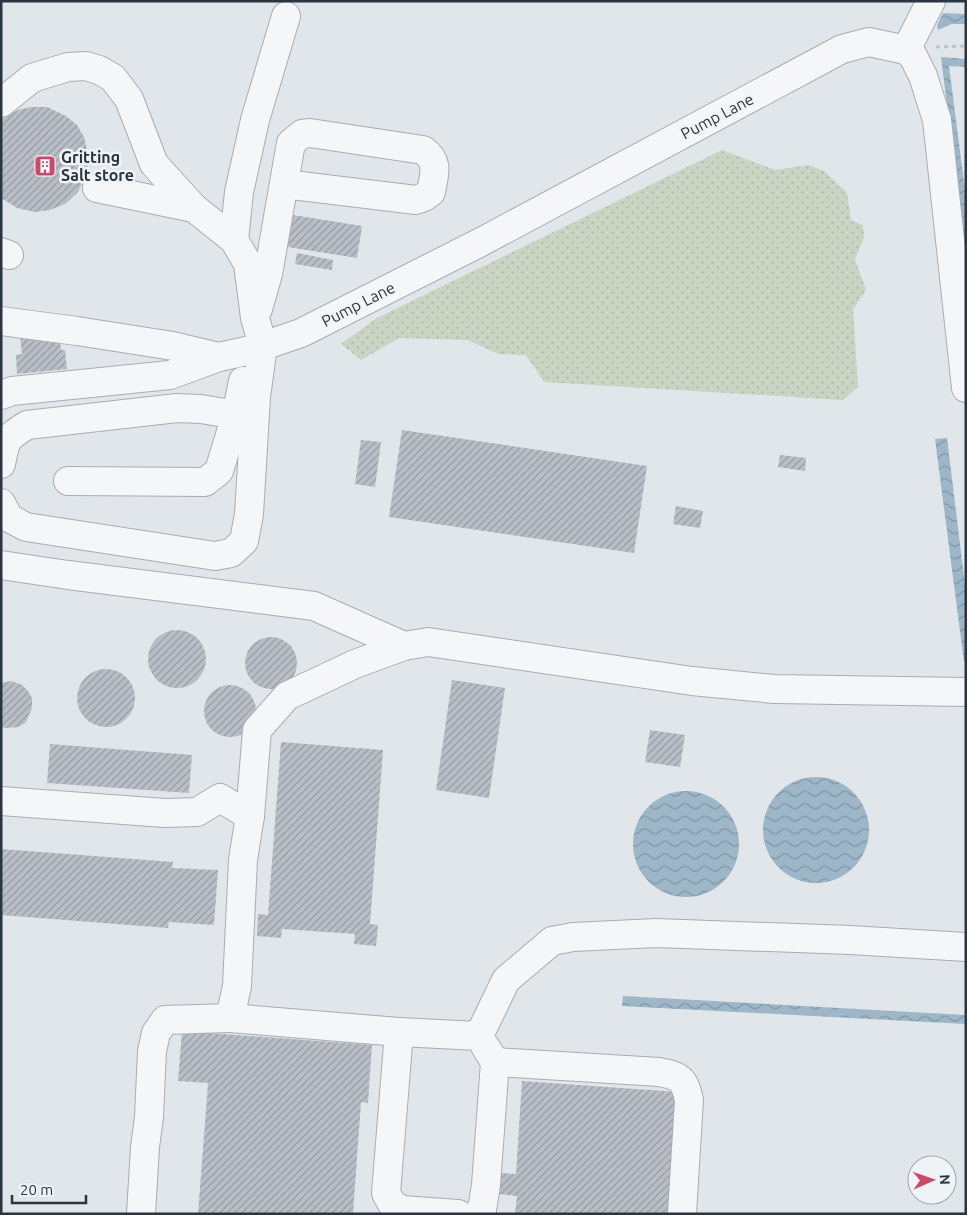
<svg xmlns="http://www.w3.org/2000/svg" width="967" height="1215" font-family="Ubuntu,sans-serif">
<defs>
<pattern id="grass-dots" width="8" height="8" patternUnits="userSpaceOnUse" patternTransform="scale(1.25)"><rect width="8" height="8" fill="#c9d4c3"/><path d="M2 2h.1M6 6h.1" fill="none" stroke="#adb7a9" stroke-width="1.8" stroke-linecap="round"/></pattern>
<pattern id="water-waves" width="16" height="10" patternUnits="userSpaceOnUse" patternTransform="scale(1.25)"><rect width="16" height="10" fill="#9db7c9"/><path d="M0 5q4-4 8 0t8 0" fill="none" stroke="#8096a5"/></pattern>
<pattern id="building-hatch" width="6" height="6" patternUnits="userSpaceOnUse" patternTransform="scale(1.25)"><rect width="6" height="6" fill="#b9bfc7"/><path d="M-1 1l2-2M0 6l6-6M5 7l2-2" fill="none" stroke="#979ca3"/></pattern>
</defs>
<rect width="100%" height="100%" fill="#e1e6ea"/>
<!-- grass -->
<polygon fill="url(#grass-dots)" points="722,150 775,170 808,165 824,171 847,193 851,220 863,225 864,237 855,259 866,290 853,309 858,387 843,400 544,382 526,355 498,354 468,340 399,338 361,360 341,344 377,318"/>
<!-- water -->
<g fill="url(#water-waves)">
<polygon points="943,13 966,14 966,24 952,24 938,30 937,25"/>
<polygon points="941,57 966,59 966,67 949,66 966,198 966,258"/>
<polygon points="947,438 966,593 966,661 964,662 935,439"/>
<circle cx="816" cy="830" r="53"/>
<circle cx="686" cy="844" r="53"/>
<polygon points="623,996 966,1015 966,1024 622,1006"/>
</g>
<!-- building -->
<g fill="url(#building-hatch)">
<polygon points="31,107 47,107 66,116 77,125 84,137 89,159 87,173 78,192 65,204 50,210 35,212 17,208 1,198 1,120 18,110"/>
<polygon points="293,215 362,226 357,258 288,247"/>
<polygon points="297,253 333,260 332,270 295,264"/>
<polygon points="59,332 61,350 65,350 67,369 17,374 16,355 22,354 20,336"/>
<polygon points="402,430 647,466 634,553 389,517"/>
<polygon points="361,440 381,442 375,487 355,484"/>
<polygon points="780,455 806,458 805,471 778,467"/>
<polygon points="676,506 703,511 700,528 673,524"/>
<circle cx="177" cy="659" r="29"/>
<circle cx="271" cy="663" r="26"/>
<circle cx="106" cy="698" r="29"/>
<polygon points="452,680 505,688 489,798 436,790"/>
<polygon points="11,681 22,685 28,691 32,698 32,708 26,722 19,727 5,728 1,727 1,683"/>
<circle cx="230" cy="711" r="26"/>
<polygon points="650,730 685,735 680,767 645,762"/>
<polygon points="281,742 383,750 370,924 378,925 376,946 354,944 355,934 282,929 281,938 257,936 258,914 268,915"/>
<polygon points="50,744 192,755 189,793 47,783"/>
<polygon points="1,849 173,862 172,868 218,870 214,925 169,922 168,928 1,915"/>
<polygon points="182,1031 372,1045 368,1103 361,1102 353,1214 198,1214 208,1083 178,1081"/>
<polygon points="522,1081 678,1092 670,1214 515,1214 517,1196 499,1194 501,1173 516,1174"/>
</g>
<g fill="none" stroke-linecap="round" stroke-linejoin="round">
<!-- minor casing -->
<g stroke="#a6adb4" stroke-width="30">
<g id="minor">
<polyline points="906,50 931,1"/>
<polyline points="1,103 32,78 68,67 86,66 99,70 113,78 129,99 154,164 194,208 234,240 248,264 255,318 263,346 256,397 249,514 244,541 231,553 215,556 26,527 9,518 1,503"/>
<polyline points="97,188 194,208"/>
<polyline points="234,240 239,192 255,120 286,16"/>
<polyline points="1,252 9,255"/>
<path d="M258 309 268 274 291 143 302 134 310 133 423 150C440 162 434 174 431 192L424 197 416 200 284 184"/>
<polyline points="1,321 77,331 173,346 219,357"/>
<polyline points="1,395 12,391 170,375 219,357 251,350 301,333 481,242 842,49 869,42 906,50 913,56 923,76 937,120 966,388"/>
<path d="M1 464C6 439 5 439 27 425L177 408 201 409 236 415"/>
<polyline points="68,481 205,482 219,471 236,415 243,381"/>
<polyline points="1,565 68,575 314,606 404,646"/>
<polyline points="1,801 165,813 197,812 220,798 250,816 257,730 287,696 355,664 404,646 428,642 692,681 774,689 966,692"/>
<polyline points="250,816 243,860 237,986 230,1018 399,1032 479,1036 506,980 552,941 573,937 656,933 850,940 966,947"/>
<polyline points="399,1032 386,1193 392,1204 402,1210 458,1214"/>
<path d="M495 1062 659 1072C680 1076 684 1078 689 1100L682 1214"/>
<polyline points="141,1214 145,1147 149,1117 152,1051 156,1033 165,1020 230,1018"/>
<polyline points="477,1214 482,1210 486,1185 495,1062 485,1046"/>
</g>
</g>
<!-- path -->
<polyline stroke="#bfc4c9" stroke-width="3" stroke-dasharray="4 4" stroke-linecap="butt" points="936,47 966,46"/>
<!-- minor -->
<use href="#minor" stroke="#f4f6f8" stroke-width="28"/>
</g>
<!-- icons -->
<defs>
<g id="building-square" transform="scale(1.125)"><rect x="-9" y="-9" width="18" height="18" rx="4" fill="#cd4869" stroke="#f1f4f7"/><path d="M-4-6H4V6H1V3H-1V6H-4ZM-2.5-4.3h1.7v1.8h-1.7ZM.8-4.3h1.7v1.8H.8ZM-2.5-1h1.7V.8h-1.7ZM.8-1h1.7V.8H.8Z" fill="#fff"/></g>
</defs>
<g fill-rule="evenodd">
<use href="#building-square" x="45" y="166"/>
</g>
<g text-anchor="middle" stroke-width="5" stroke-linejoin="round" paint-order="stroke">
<!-- street labels -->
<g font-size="16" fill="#2a3542" stroke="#f1f4f7">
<text transform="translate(717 116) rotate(-28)" y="6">Pump Lane</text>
<text transform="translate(358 304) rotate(-27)" y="6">Pump Lane</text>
</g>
<!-- poi labels -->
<g font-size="16" font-weight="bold" fill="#2a3542" stroke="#f1f4f7" text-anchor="start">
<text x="61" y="163">Gritting<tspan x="61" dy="18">Salt store</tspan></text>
</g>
</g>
<!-- border -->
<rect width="967" height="1215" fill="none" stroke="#2a3542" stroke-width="5"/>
<!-- north arrow -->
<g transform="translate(932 1180) rotate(88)"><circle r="24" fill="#f1f4f7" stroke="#a1a8af"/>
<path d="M0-4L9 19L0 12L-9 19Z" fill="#cd4869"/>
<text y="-8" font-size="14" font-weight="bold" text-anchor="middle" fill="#2a3542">N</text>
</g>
<!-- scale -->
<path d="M12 1195v8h74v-8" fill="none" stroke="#2a3542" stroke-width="2.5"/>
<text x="20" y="1195" font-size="15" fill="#2a3542" stroke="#f1f4f7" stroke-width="4" paint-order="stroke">20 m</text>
</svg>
